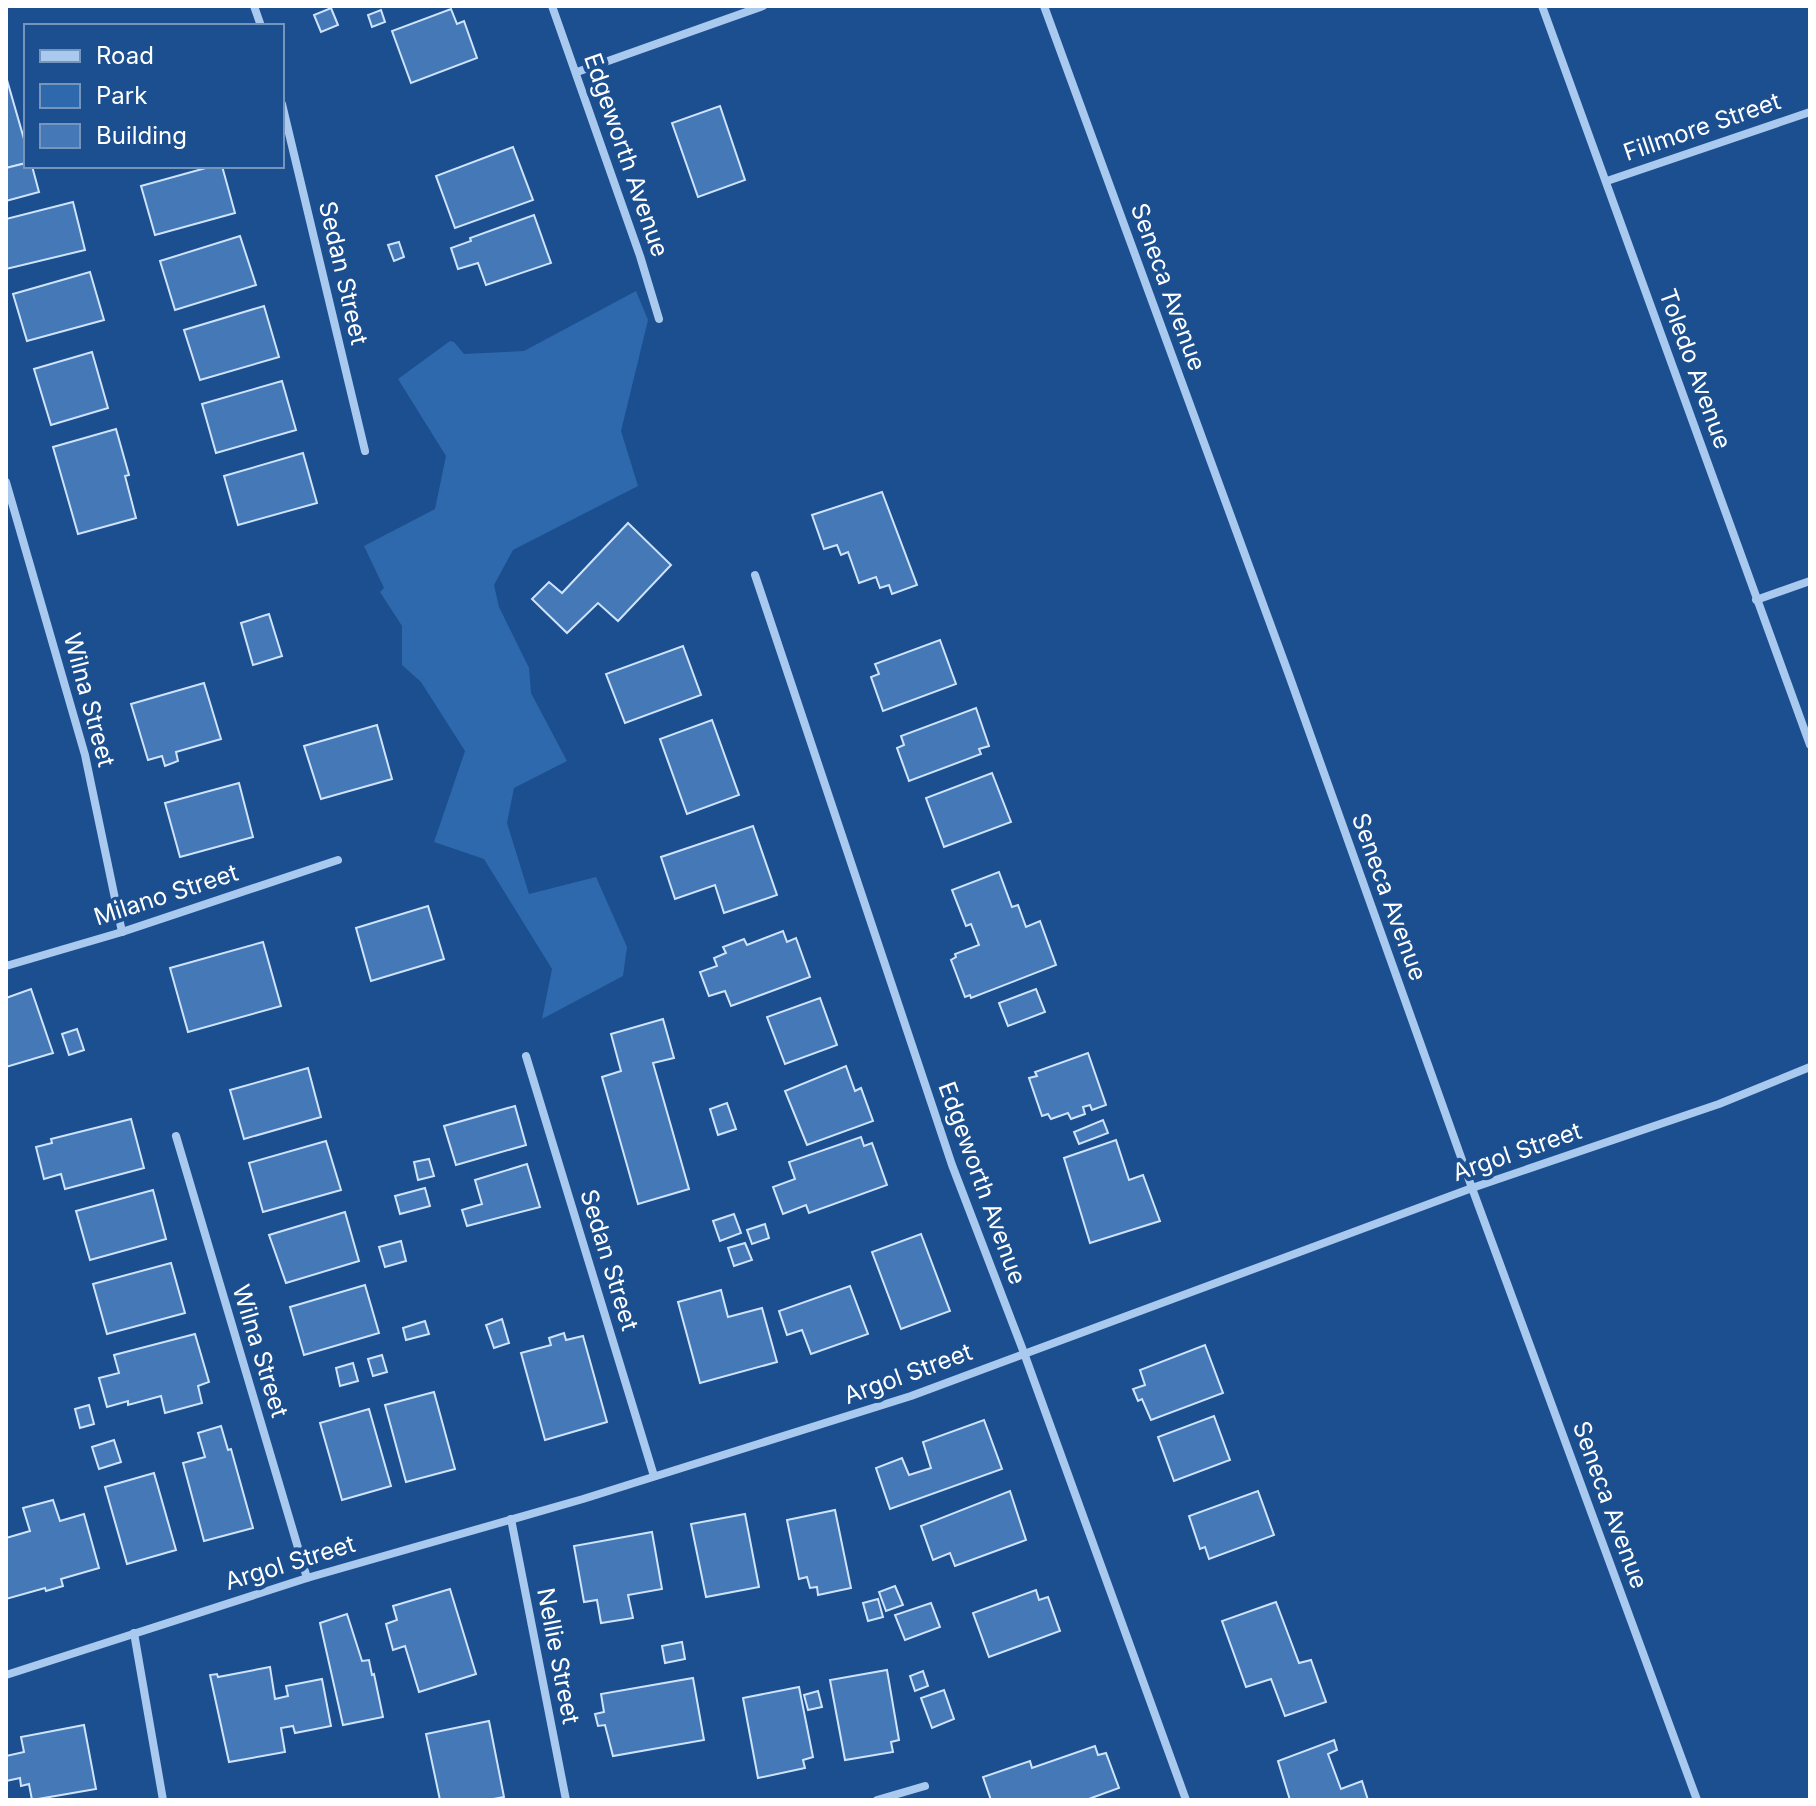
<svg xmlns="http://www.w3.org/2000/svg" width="1816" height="1806" font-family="Inter,sans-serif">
<rect width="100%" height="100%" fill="#1b4f8f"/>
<!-- green -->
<polygon fill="#2e69ad" points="636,291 648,320 621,431 638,486 513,550 494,585 499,607 529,668 531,693 567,761 514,788 507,823 529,894 596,877 627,947 623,976 542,1019 552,969 484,859 434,842 465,751 421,682 402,665 402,626 380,592 384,588 364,546 435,509 446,456 398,379 450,341 454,342 464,354 524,351"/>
<!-- building -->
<g fill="#4478b7" stroke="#cfe3fa" stroke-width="2">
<polygon points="331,8 338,25 321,32 314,15"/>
<polygon points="451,9 457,24 464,21 477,58 411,83 392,31"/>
<polygon points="381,10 385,22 372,27 368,15"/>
<polygon points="7,80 26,146 26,163 6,168"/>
<polygon points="720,106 745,180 698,197 672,123"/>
<polygon points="513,147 533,200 455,228 436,176"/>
<polygon points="26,163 26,166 32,166 39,192 6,201 6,168"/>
<polygon points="213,166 222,166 235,213 155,235 141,186"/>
<polygon points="73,202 85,250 6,269 6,219"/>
<polygon points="534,215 551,263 486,285 478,263 458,269 451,248 471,241 470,238"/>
<polygon points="240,236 256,285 175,310 160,261"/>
<polygon points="399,242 404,257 394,261 388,245"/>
<polygon points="90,272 104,320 27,341 13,294"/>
<polygon points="264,306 279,357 200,380 184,330"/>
<polygon points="92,352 108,408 51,425 34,369"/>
<polygon points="282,381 296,430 216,453 202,404"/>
<polygon points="116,429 129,475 125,476 136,518 78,534 53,447"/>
<polygon points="303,453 317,503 238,525 224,476"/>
<polygon points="882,492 917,585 892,594 889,585 880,588 876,577 859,583 848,552 841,555 837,545 824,549 812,515"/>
<polygon points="628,523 671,565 618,621 598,603 567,633 532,599 549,582 562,593"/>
<polygon points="269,614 282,656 253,665 241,623"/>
<polygon points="940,640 956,684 883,711 871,677 879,674 875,664"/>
<polygon points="683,646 701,695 625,723 606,674"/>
<polygon points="204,683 221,739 176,752 178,761 165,766 162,756 148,760 131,704"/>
<polygon points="976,708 989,746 979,749 981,754 909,781 897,748 904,745 901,736"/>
<polygon points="712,720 739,795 687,814 660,739"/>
<polygon points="377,725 392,779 321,799 304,746"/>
<polygon points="992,773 1011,822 944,847 926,798"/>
<polygon points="239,783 253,837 180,857 165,803"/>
<polygon points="753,826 777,895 724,913 715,885 675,899 661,857"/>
<polygon points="999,872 1012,907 1018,905 1026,927 1040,921 1056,965 971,998 970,995 965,997 951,960 956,957 955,954 979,945 971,924 966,926 952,890"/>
<polygon points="428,906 444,959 371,981 356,928"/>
<polygon points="783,931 787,942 796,938 810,977 731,1006 725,991 709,996 700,972 717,966 714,958 726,953 723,947 744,939 747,945"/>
<polygon points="263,942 281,1006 188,1032 170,968"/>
<polygon points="31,989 53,1053 6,1067 6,998"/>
<polygon points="1036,989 1045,1012 1008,1026 999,1003"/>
<polygon points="820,998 837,1045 785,1064 767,1017"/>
<polygon points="663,1019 674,1058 653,1063 689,1189 638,1204 602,1077 621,1071 611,1034"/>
<polygon points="77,1029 84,1050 69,1055 62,1034"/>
<polygon points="1088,1053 1106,1105 1092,1110 1090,1105 1083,1107 1085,1114 1071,1119 1068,1113 1051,1119 1048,1114 1042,1116 1029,1078 1037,1076 1035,1072"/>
<polygon points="846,1066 855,1091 861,1088 873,1121 807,1145 785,1091"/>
<polygon points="308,1068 321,1117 244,1139 230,1090"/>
<polygon points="727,1103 736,1129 718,1135 710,1109"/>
<polygon points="515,1106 526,1145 456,1165 444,1126"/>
<polygon points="131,1119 144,1168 65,1189 61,1174 44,1179 36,1147 52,1143 51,1139"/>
<polygon points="1103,1120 1108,1133 1079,1144 1074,1132"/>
<polygon points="861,1137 864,1146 872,1143 887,1185 809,1213 806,1205 783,1214 773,1187 795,1179 789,1162"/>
<polygon points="1116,1140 1129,1180 1143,1175 1160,1221 1090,1243 1064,1158"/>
<polygon points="326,1141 341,1190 263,1212 249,1163"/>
<polygon points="429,1159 434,1176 418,1180 414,1162"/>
<polygon points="527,1164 540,1207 467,1226 462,1210 482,1204 475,1180"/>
<polygon points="425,1188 430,1206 400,1214 395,1196"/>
<polygon points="153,1190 166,1239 90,1260 76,1211"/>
<polygon points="345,1212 359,1261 286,1283 269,1235"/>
<polygon points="734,1214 741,1233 720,1241 713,1221"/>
<polygon points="765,1224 769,1238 752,1244 747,1230"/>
<polygon points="921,1234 950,1311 901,1329 872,1252"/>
<polygon points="401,1241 406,1261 385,1267 379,1247"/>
<polygon points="745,1243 752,1260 734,1266 728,1248"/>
<polygon points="171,1263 185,1313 107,1334 93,1284"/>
<polygon points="365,1285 379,1333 304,1355 290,1307"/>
<polygon points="850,1286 868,1334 811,1354 802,1330 787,1335 779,1311"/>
<polygon points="721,1290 728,1317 762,1308 777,1362 700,1383 678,1302"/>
<polygon points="502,1319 509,1343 494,1348 486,1325"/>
<polygon points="425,1321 429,1334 406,1340 403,1328"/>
<polygon points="564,1333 566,1340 583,1336 607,1422 545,1440 521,1353 551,1345 549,1338"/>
<polygon points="195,1334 209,1382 198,1386 202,1403 165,1413 161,1396 128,1405 128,1401 107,1407 99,1378 119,1373 114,1355"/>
<polygon points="1205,1345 1223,1393 1151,1420 1142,1399 1138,1401 1133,1389 1145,1385 1140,1370"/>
<polygon points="382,1355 387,1372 373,1376 368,1359"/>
<polygon points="353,1363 358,1381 340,1386 336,1368"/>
<polygon points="434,1392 455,1469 406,1482 385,1405"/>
<polygon points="89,1405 94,1424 80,1428 75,1409"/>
<polygon points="369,1409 391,1486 342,1500 320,1423"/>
<polygon points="1214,1416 1230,1460 1174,1481 1158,1437"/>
<polygon points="984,1420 1002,1469 890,1509 876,1468 902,1458 909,1475 931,1468 923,1442"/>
<polygon points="221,1426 228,1450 231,1449 253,1528 204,1541 183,1463 205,1457 198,1433"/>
<polygon points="114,1440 121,1462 99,1469 92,1447"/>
<polygon points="154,1473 176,1550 127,1564 105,1487"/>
<polygon points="1010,1491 1026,1540 955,1566 950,1553 933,1560 921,1526"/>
<polygon points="1258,1491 1274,1535 1209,1559 1205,1547 1200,1549 1189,1516"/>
<polygon points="53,1500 60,1521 84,1514 99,1568 61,1579 63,1586 46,1591 45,1588 6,1599 6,1538 30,1531 23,1508"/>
<polygon points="835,1510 851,1588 818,1595 817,1587 810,1588 807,1577 799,1579 787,1520"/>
<polygon points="745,1514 759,1587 706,1597 691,1524"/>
<polygon points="652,1532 662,1589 628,1595 633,1618 601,1623 597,1600 584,1602 574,1546"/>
<polygon points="895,1586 903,1605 886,1611 879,1592"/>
<polygon points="450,1589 476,1674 419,1692 405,1646 393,1650 386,1624 397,1620 393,1606"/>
<polygon points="1036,1590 1039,1600 1048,1597 1060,1631 989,1657 973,1613"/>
<polygon points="878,1599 883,1617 868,1621 863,1603"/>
<polygon points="1276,1602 1299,1663 1311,1660 1326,1702 1285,1716 1271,1679 1246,1687 1222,1621"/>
<polygon points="931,1603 940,1627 905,1640 895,1615"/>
<polygon points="347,1614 362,1661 369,1660 372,1675 374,1674 383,1717 343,1725 320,1623"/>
<polygon points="682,1642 685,1659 665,1663 662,1646"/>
<polygon points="270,1667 275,1699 288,1696 286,1686 322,1679 331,1726 295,1733 293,1726 281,1728 285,1752 229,1762 210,1675 217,1674 218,1677"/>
<polygon points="887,1670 899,1740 891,1742 893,1752 845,1760 830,1680"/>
<polygon points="923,1671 928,1686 915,1691 910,1676"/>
<polygon points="693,1678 704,1740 613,1756 605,1725 598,1726 595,1714 604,1712 601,1694"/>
<polygon points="799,1687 813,1757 803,1760 805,1768 758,1778 743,1698"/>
<polygon points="944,1690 954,1719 932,1728 921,1698"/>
<polygon points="818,1691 822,1707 808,1710 804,1695"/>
<polygon points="489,1721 504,1797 488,1800 440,1800 426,1734"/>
<polygon points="84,1725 96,1789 32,1800 29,1784 21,1786 20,1778 6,1781 6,1756 24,1752 21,1737"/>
<polygon points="1334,1740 1337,1750 1328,1754 1341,1789 1362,1781 1368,1800 1290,1800 1278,1761"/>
<polygon points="1095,1746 1098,1755 1106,1753 1119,1788 1086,1800 991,1800 983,1777 1030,1761 1032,1768"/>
</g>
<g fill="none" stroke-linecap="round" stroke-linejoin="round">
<!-- street -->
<g stroke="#a9c9ee" stroke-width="8">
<polyline points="254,6 261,26"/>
<polyline points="552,6 640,256 659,319"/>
<polyline points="1044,6 1289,675 1472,1188 1697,1800"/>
<polyline points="1542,6 1810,745"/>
<polyline points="577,72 763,6"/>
<polyline points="282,104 365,451"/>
<polyline points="1607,181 1810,112"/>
<polyline points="6,482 85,755 122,932"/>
<polyline points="755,575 952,1165 1024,1353 1186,1800"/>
<polyline points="1756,600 1810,581"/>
<polyline points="6,966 122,932 338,860"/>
<polyline points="526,1056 654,1476"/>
<polyline points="176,1136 307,1578"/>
<polyline points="511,1519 566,1800"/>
<polyline points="134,1633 163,1800"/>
<polyline points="6,1675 307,1578 583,1499 911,1396 1472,1188 1719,1104 1810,1067"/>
<polyline points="877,1800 925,1786"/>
</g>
</g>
<g text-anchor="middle" stroke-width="8" stroke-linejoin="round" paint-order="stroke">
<!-- street labels -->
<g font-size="24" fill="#fff" stroke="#1b4f8f">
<text transform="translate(1702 127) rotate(-19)" y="8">Fillmore Street</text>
<text transform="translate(626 155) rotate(71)" y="8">Edgeworth Avenue</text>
<text transform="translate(343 273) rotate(77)" y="8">Sedan Street</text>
<text transform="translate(1168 287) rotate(70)" y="8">Seneca Avenue</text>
<text transform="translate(1695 369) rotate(70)" y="8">Toledo Avenue</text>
<text transform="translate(89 700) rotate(75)" y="8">Wilna Street</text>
<text transform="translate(166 895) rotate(-18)" y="8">Milano Street</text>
<text transform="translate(1389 897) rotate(70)" y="8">Seneca Avenue</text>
<text transform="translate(1517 1152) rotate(-19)" y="8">Argol Street</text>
<text transform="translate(982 1183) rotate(70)" y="8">Edgeworth Avenue</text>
<text transform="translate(609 1260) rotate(73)" y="8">Sedan Street</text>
<text transform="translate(260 1351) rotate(73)" y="8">Wilna Street</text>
<text transform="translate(908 1374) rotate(-20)" y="8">Argol Street</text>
<text transform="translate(1610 1505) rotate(70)" y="8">Seneca Avenue</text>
<text transform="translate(290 1563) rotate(-17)" y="8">Argol Street</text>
<text transform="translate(558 1656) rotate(79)" y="8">Nellie Street</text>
</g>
</g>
<!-- border -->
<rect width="1816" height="1806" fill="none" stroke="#ffffff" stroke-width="16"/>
<!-- legend -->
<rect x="24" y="24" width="260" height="144" fill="#1b4f8f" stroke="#7695bc" stroke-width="2"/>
<rect x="40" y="50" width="40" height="12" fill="#a9c9ee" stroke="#7695bc" stroke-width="2"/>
<text x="96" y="64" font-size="24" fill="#ffffff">Road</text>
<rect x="40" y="84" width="40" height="24" fill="#2e69ad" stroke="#7695bc" stroke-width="2"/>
<text x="96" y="104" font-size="24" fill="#ffffff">Park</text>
<rect x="40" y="124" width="40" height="24" fill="#4478b7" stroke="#7695bc" stroke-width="2"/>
<text x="96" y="144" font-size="24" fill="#ffffff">Building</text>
</svg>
